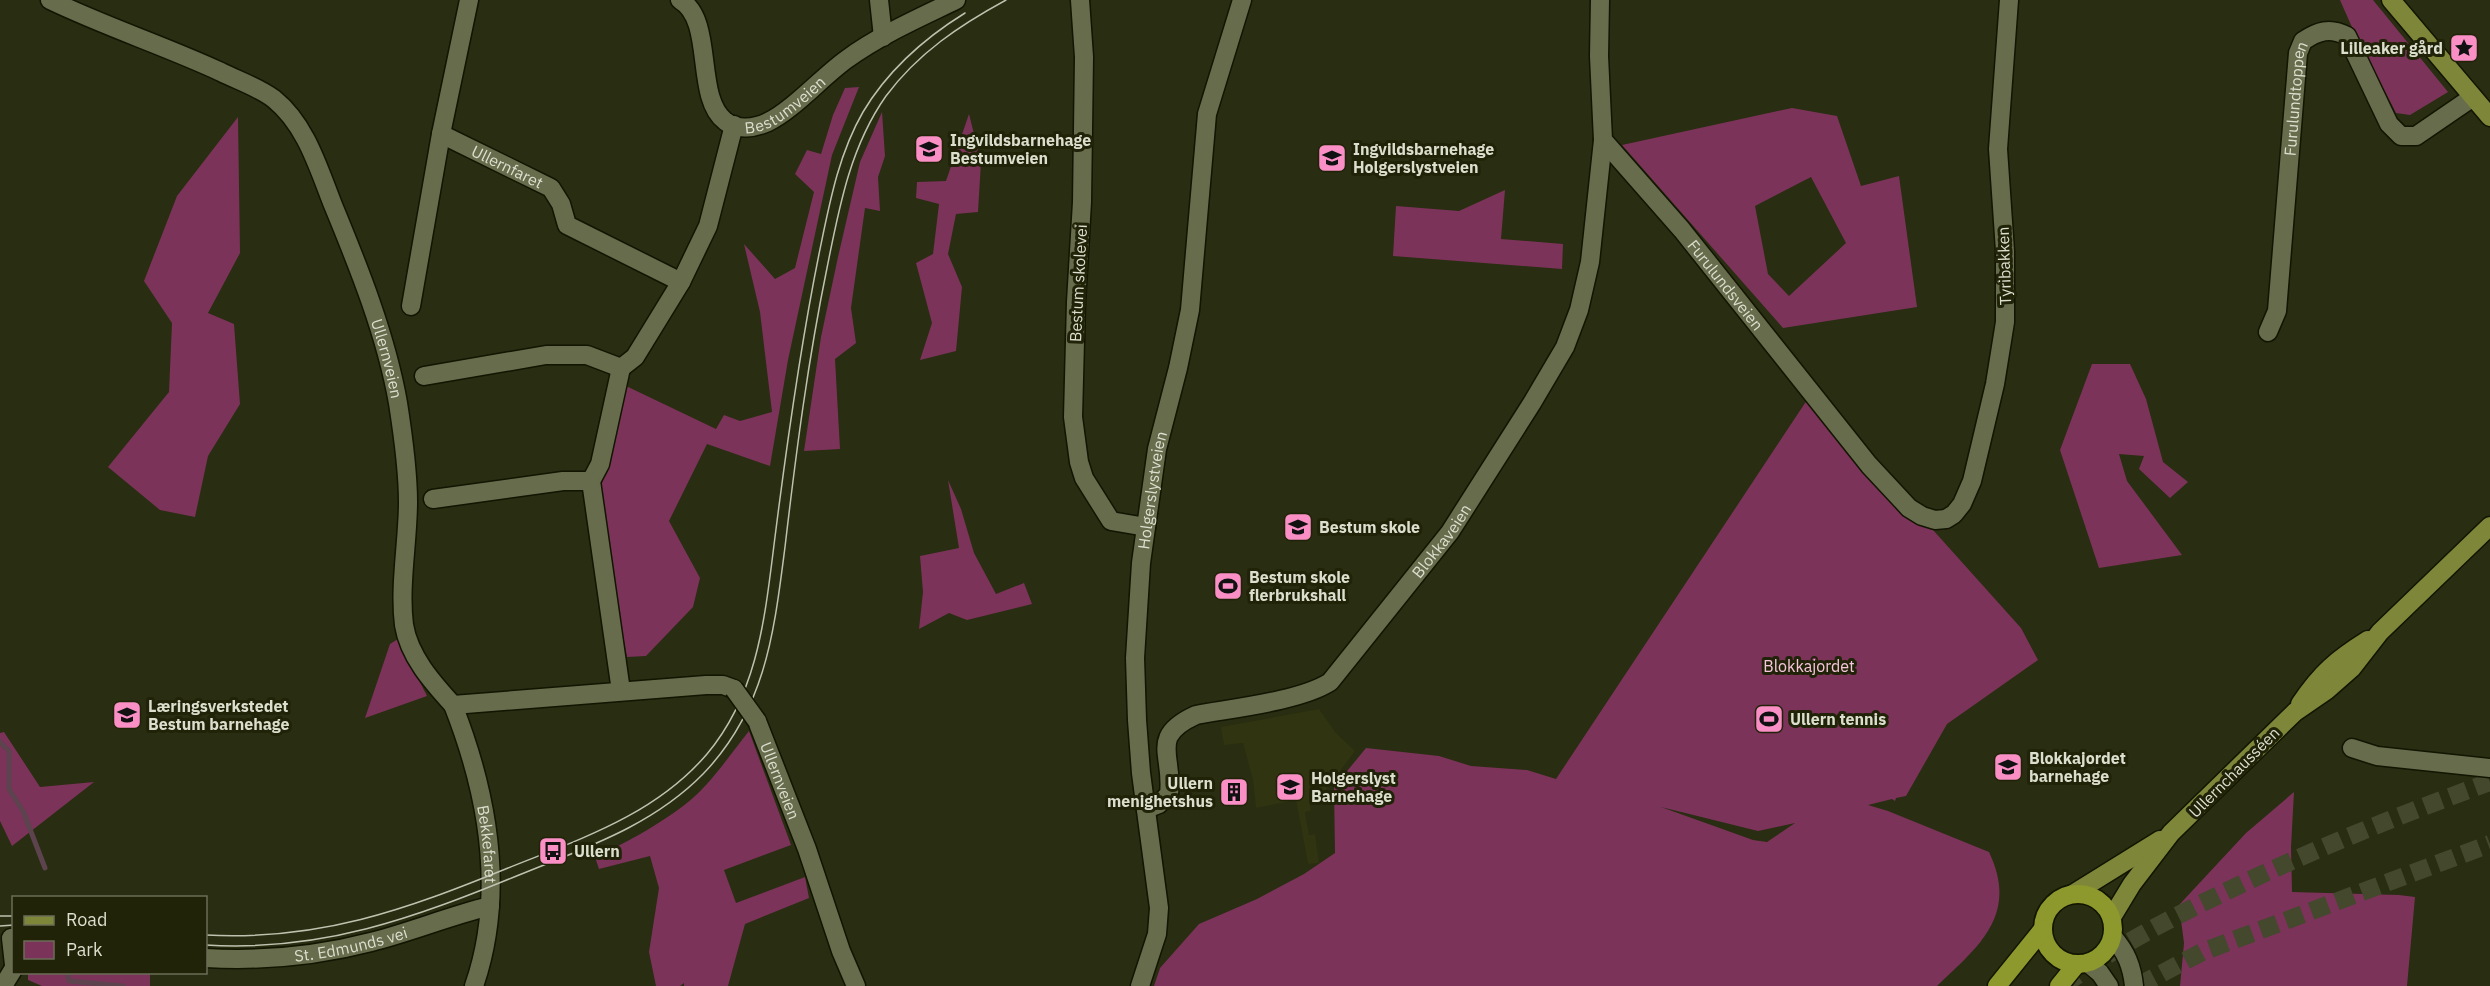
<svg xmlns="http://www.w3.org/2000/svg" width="2490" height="986" font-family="'IBM Plex Sans',sans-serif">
<rect width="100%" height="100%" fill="#292d11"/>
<!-- built -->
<polygon fill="#303410" points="1319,709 1336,733 1355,751 1326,790 1328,802 1310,805 1311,811 1305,812 1309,835 1315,834 1319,863 1308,864 1296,800 1256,808 1253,780 1243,743 1224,745 1221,727"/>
<!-- green -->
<g fill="#7b335a" fill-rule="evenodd">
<polygon points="2340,0 2373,0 2448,92 2410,115 2396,113 2351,25"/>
<polygon points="859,87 832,155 788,360 770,466 707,444 669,521 700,578 693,607 646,656 627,657 598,501 624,385 716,429 724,415 740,421 772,412 760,312 744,244 775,279 795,268 814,192 795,174 807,150 821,154 833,115 845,88"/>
<path d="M1792 108 1837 116 1861 186 1899 176 1917 307 1783 328 1622 145ZM1811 177 1846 243 1789 296 1768 274 1755 206Z"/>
<polygon points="882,112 885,156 878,177 880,211 865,208 851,308 856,343 835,359 840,449 804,451 821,337 838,257 860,162"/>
<polygon points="969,114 981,162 978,212 956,214 948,254 962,287 956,351 920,360 932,323 916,263 933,254 939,204 916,198 917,182 946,181"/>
<polygon points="238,117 240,253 208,313 234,324 240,404 208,456 195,517 160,510 108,467 169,392 172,323 144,281 177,196"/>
<polygon points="1505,190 1501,239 1563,244 1562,269 1393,256 1396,206 1459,211"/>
<polygon points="2092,364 2130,364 2146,399 2163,462 2188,482 2170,498 2139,469 2144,456 2119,454 2127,481 2182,555 2099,568 2060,450"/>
<path d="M1811 394 2021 628 2038 660 1947 724 1906 796 1896 798 1895 801 1892 799 1868 805 1888 811 1989 852C2019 915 1979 946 1937 986H1154L1160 968 1199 924 1257 899 1304 874 1335 853 1334 787 1366 748 1439 756 1471 766 1527 770 1556 779ZM1661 807 1758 831 1795 823 1767 842 1753 840Z"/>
<polygon points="948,480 961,509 974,553 996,594 1024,583 1032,604 967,620 949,613 919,629 923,592 920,556 959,548"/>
<polygon points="398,639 427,696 365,718 390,644"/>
<path d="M749 731 791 845 724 870 736 903 805 877 809 898 745 924 728 986H684V983L680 986H656L649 952 659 888 650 856 599 869 595 857C625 844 671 818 695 796 714 779 732 752 749 731Z"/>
<polygon points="4,732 40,787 94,782 12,846 0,821 0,733"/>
<polygon points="2294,792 2291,847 2292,892 2399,895 2415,897 2407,986 2180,986 2184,943 2179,905 2246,833"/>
<polygon points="28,973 150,973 150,986 42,986 28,980"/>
</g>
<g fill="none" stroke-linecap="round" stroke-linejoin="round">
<!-- stream -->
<g stroke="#5d434d" stroke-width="5">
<polyline points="0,742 9,751 9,789 23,811 45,868"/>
<polyline points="67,972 69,981 123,986"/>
</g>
<!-- highway-tunnel -->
<g stroke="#44482d" stroke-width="18" stroke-dasharray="18 9" stroke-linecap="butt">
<path d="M2063 986C2112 948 2169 919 2225 892 2311 850 2400 815 2490 782"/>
<polyline points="2138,986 2202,952 2490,844"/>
</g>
<!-- minor casing -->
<g stroke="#121500" stroke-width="21">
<g id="minor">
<path id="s1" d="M50 0C106 27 165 46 221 72 239 81 258 87 274 99 306 125 318 167 333 205 359 268 386 335 398 403 403 435 408 469 408 502 408 541 399 586 404 625 409 656 432 682 453 705L706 685H723L734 689"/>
<path id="s2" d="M680 0C715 20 694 97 725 121 737 131 755 128 768 122 793 110 823 76 847 59 880 35 919 18 956 0"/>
<polyline points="879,0 883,37"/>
<polyline points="1080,0 1084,57 1082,202 1076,302 1073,417 1079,462 1084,478 1111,521 1146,527"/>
<path id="s3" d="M1600 0 1599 56 1603 140 1682 230 1869 465 1909 508 1922 516 1935 520 1946 519 1954 514 1962 504 1972 481 1995 384 2005 322V251L1998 149 2009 0"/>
<path id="s4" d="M441 134 551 188 561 204 567 225 681 282"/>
<polyline points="411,306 441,134 469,0"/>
<path id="s5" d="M2268 332 2277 311 2298 53 2303 41C2318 31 2330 27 2347 36L2389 124 2401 136H2416L2473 97"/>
<polyline points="621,368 600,464 591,481 621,691"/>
<polyline points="621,368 635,357 681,282 708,226 734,125"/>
<polyline points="424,376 546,355 587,355 621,368"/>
<polyline points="433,499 563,481 591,481"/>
<path id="s6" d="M453 705C488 794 506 893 474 986"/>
<path id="s7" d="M757 721 807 849 841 951 856 986"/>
<polyline points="2352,748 2377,756 2490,768"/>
<path id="s8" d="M1146 809 1159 804 1169 794C1174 755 1148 737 1196 715 1234 708 1300 701 1330 682L1450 532 1532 403 1565 347 1579 310 1590 262 1603 140"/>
<path d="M2113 937C2126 952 2132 966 2134 986"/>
<polyline points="11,938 14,965"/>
<path id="s9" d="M206 958C260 961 317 956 371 942 411 932 449 916 490 906"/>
<polyline points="2088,963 2100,973 2109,986"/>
<polyline points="3,986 14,968"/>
<path id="s10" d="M1140 986 1157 934 1159 908 1141 773 1137 720 1135 658 1141 563 1157 449 1178 368 1190 310 1207 114 1242 0"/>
</g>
</g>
<!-- major casing -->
<g stroke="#121500" stroke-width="21">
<g id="major">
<polyline points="2391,0 2490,117"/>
<path d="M2300 704C2321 673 2336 660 2368 640"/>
<polyline points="2073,894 2160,840"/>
<polyline points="2112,917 2132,884 2171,833 2295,712 2327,690 2352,668 2380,632 2490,526"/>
</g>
</g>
<!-- highway casing -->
<g stroke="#121500" stroke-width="21">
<g id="highway">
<circle cx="2078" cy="929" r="35"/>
<polyline points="1997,986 2043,929"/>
<polyline points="2059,986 2076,965"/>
</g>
</g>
<!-- minor -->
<use href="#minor" stroke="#676c4d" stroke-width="18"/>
<!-- major -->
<use href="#major" stroke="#7e863a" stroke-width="18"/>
<!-- highway -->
<use href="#highway" stroke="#8d982d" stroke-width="18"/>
<!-- tram -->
<g stroke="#bec2af" stroke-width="1.5">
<polyline points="0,916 14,916"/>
<polyline points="0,926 14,925"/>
<path d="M206 935C319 941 405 910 508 868 580 839 655 815 707 754 759 692 765 615 775 537 787 442 800 348 819 254 829 206 838 155 863 112 888 70 923 39 965 13"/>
<path d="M206 945C322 952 414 918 519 875 585 848 652 826 703 774 766 709 774 632 785 547 796 453 808 360 827 268 839 208 850 147 886 96 918 53 960 25 1006 0"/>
</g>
<!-- minor-bridge casing -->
<g stroke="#121500" stroke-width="21" stroke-linecap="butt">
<polyline id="minor-bridge" points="734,689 757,721"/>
</g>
<!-- minor-bridge -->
<use href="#minor-bridge" stroke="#676c4d" stroke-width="18"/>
</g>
<!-- icons -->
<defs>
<g id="sight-square" transform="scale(1.5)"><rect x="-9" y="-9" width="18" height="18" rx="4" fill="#fa8fc6" stroke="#202307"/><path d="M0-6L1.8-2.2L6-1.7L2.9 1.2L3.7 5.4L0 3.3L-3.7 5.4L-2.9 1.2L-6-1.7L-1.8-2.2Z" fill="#111"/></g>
<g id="school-square" transform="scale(1.5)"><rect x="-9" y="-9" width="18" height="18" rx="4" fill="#fa8fc6" stroke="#202307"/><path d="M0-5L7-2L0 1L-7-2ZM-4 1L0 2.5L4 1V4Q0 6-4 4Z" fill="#111"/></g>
<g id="stadium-square" transform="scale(1.5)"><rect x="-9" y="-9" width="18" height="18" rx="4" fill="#fa8fc6" stroke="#202307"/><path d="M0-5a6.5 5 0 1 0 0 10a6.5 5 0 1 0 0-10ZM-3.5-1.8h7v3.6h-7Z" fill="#111"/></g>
<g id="building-square" transform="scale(1.5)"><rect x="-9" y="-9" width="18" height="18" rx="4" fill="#fa8fc6" stroke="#202307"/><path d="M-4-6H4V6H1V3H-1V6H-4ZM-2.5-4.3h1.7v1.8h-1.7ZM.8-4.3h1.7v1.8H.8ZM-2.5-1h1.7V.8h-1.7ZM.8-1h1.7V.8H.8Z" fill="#111"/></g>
<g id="bus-square" transform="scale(1.5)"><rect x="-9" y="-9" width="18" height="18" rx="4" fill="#fa8fc6" stroke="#202307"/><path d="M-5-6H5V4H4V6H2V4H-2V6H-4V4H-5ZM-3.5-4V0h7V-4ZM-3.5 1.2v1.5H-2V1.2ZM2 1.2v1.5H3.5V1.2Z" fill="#111"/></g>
</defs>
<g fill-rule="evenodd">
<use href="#sight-square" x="2464" y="48"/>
<use href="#school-square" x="929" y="149"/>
<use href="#school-square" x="1332" y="158"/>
<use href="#school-square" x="1298" y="527"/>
<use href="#stadium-square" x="1228" y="586"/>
<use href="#school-square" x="127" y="715"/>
<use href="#stadium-square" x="1769" y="719"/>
<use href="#school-square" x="2008" y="767"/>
<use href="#school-square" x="1290" y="787"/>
<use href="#building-square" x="1234" y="792"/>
<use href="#bus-square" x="553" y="851"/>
</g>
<g text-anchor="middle" stroke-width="6" stroke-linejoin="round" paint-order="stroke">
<!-- poi labels -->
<g font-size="16" font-weight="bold" fill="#dcdfce" stroke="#202307" text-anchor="start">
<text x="2443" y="54" text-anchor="end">Lilleaker gård</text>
<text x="950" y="146">Ingvildsbarnehage<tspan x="950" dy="18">Bestumveien</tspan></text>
<text x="1353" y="155">Ingvildsbarnehage<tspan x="1353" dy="18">Holgerslystveien</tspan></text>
<text x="1319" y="533">Bestum skole</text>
<text x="1249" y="583">Bestum skole<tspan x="1249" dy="18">flerbrukshall</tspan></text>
<text x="148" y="712">Læringsverkstedet<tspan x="148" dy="18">Bestum barnehage</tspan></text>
<text x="1790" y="725">Ullern tennis</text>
<text x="2029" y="764">Blokkajordet<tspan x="2029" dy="18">barnehage</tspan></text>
<text x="1311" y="784">Holgerslyst<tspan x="1311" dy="18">Barnehage</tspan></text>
<text x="1213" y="789" text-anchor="end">Ullern<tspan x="1213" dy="18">menighetshus</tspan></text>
<text x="574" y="857">Ullern</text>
</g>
<!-- street labels -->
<g font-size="16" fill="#dcdfce" stroke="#202307">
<text dy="6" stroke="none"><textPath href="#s2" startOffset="201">Bestumveien</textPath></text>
<text dy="6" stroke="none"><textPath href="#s5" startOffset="236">Furulundtoppen</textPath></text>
<text dy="6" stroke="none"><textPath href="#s4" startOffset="74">Ullernfaret</textPath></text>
<text transform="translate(2004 266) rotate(-92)" y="6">Tyribakken</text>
<text transform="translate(1078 283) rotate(-87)" y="6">Bestum skolevei</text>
<text dy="6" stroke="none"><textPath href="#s3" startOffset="330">Furulundsveien</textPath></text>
<text dy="6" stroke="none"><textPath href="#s1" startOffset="531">Ullernveien</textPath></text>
<text dy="6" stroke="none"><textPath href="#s10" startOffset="501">Holgerslystveien</textPath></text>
<text dy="6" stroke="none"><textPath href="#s8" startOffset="440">Blokkaveien</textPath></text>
<text transform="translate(2234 772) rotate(-45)" y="6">Ullernchausséen</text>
<text dy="6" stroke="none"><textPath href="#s7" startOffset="64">Ullernveien</textPath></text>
<text dy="6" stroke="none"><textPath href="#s6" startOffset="144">Bekkefaret</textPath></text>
<text dy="6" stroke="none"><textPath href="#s9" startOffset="146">St. Edmunds vei</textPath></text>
</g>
<!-- park labels -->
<g font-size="16" fill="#f7c6dd" stroke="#202307">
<text x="1809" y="672">Blokkajordet</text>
</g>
</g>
<!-- legend -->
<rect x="12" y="896" width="195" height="78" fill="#202307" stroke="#6b6e57" stroke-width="1.5"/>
<rect x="24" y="916" width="30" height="9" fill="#7e863a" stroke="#6b6e57" stroke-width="1.5"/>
<text x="66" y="926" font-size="18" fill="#dcdfce">Road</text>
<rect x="24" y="941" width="30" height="18" fill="#7b335a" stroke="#6b6e57" stroke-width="1.5"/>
<text x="66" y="956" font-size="18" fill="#dcdfce">Park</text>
</svg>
